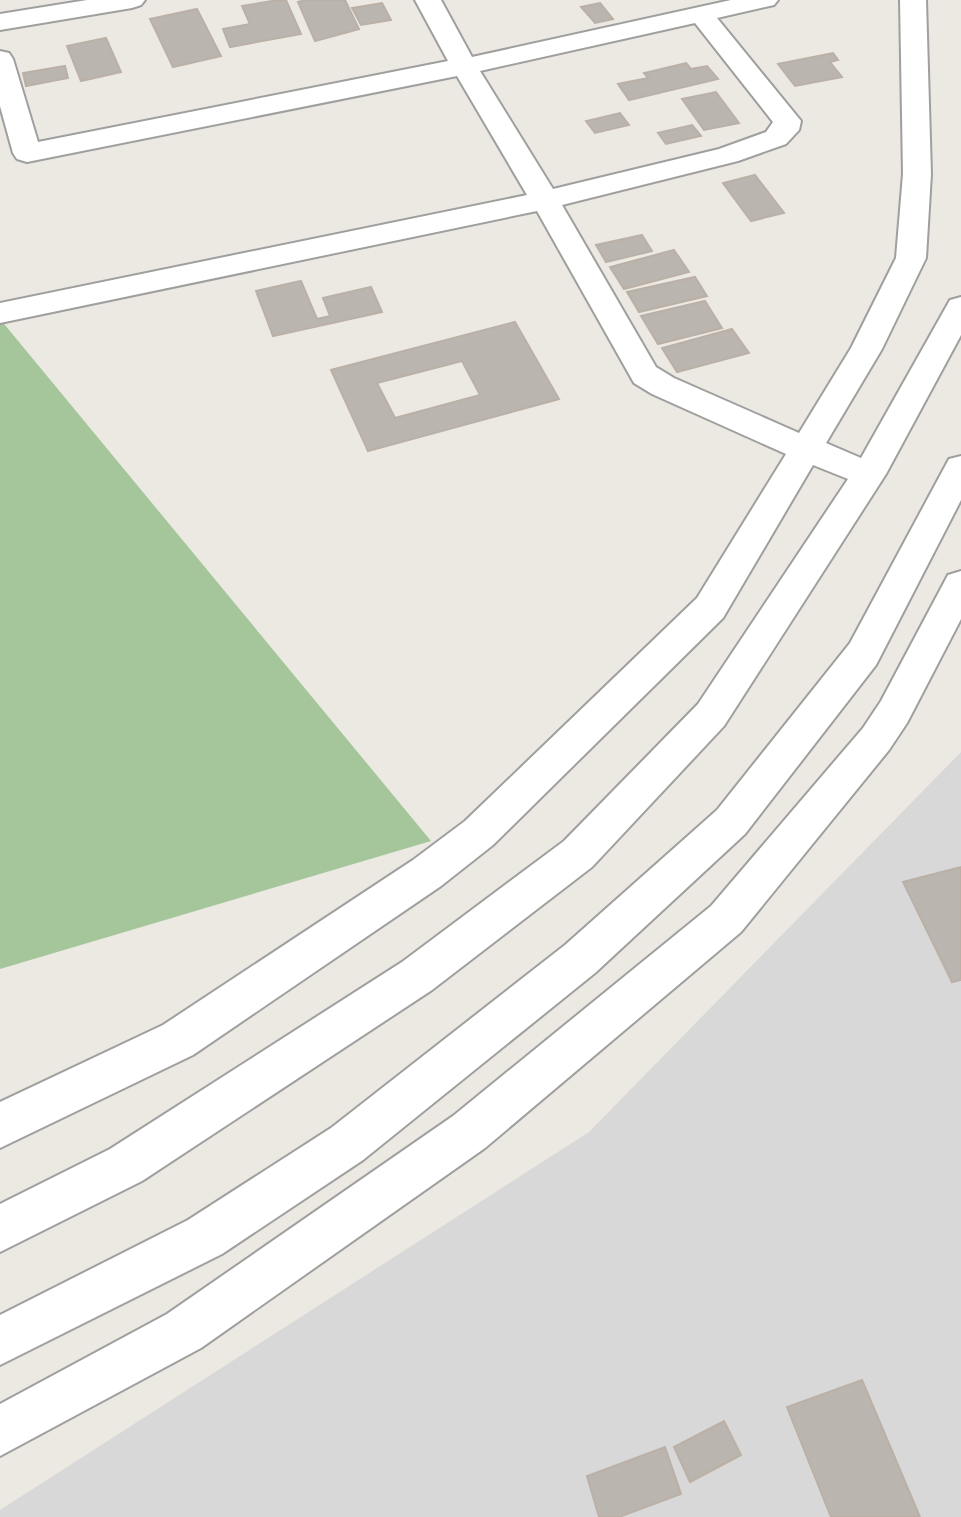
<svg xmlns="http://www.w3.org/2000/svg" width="961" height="1517" font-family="Mulish,sans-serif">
<rect width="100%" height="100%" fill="#ebe9e2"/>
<!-- residential -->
<polygon fill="#d9d8d8" points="961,752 961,1517 0,1517 0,1510 589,1132"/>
<!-- forest -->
<polygon fill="#a5c69b" points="0,319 431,841 0,969"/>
<!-- building -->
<g fill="#bbb5af" stroke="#bbb0a6" stroke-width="2" fill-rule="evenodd">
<polygon points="278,0 286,0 301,34 230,47 223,29 250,24 242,6"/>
<polygon points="306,0 345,0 359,29 315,41 298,2"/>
<polygon points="382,3 391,20 361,25 352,8"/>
<polygon points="600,3 613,19 595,23 581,7"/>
<polygon points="197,9 221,56 173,67 150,19"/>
<polygon points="106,38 121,72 81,81 67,46"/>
<polygon points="833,53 838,60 830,62 842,77 795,86 778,64"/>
<polygon points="686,63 691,69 707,66 718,79 629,100 618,84 648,78 644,73"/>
<polygon points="65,66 68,78 26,86 23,73"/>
<polygon points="716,92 739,123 704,130 682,99"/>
<polygon points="620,113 629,125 595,133 586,121"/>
<polygon points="692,125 701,136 666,144 658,133"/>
<polygon points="755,175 784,213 751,221 723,183"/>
<polygon points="642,235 652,251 606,262 596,245"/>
<polygon points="674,250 689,272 624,289 610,267"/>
<polygon points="695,277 707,296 639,312 627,292"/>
<polygon points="301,281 317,319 330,316 323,298 371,287 382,312 273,336 256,291"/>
<polygon points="705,301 722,328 658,344 641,316"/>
<path d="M515 322 559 399 368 451 331 370ZM462 361 480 395 395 418 377 383Z"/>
<polygon points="732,329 749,353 677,372 662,348"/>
<polygon points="961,867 961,980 952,982 903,882"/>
<polygon points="862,1380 920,1517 831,1517 787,1407"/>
<polygon points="724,1421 741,1455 690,1482 674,1447"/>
<polygon points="665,1447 681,1494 619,1517 599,1517 587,1476"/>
</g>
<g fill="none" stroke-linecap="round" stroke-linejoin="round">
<!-- minor casing -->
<g stroke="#9f9f9f" stroke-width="4">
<g id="minor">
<polygon points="87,0 145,0 141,5 132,8 0,30 0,14"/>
<path d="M415 0H441L472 57 731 0H778L774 5 717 18 801 121 799 130 786 144 738 161 562 205 656 367 674 378 799 433 851 348 896 258 903 174 900 0H926L931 174 926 258 882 349 826 443 861 458 950 300 961 297V335L886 474 724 726 592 867 432 990 142 1181 0 1252V1204L110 1149 402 962 564 841 698 704 848 479 813 465 723 618 493 845 441 886 193 1055 0 1148V1102L163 1025 413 860 465 821 697 598 786 454 652 394 634 383 537 211 0 323V303L527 195 457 76 27 162 17 159 13 153 0 106V51L9 53 13 59 38 142 448 61ZM695 23 773 122 766 132 719 149 553 189 480 71Z"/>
<polygon points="961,456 961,500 876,665 745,834 595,973 363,1160 222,1254 0,1365 0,1315 188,1220 331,1128 565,945 717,810 850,643 949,459"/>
<polygon points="961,571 961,619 907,723 889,750 741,932 485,1148 201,1348 0,1456 0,1404 167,1314 453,1116 711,906 863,728 881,701 948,575"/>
</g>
</g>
<!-- minor -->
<use href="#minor" fill="#fff" fill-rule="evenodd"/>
</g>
</svg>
